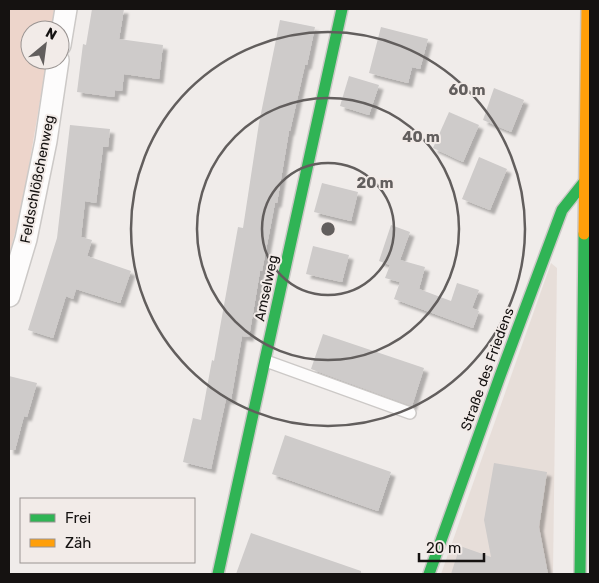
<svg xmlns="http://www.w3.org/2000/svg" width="599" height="583" font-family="Rubik,sans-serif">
<defs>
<filter id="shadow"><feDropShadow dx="4.5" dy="4.5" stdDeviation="1" flood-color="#0004"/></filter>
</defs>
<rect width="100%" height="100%" fill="#f0ecea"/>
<!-- built -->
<polygon fill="#e7ded9" points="551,263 557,268 553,574 441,574"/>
<!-- green -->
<polygon fill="#edd5cb" points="9,9 56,9 52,30 30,30 30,60 47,60 23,201 9,256"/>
<!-- building -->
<g fill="#cecbca" filter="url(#shadow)">
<polygon points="92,9 124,9 119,39 163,45 159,79 124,74 122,91 115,90 114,97 77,92 83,44 86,45"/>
<polygon points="280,20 315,27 307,65 305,65 290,131 289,131 277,203 275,203 262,271 260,271 249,337 242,336 231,400 226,399 211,469 183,462 193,418 201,420 212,360 214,361 238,227 243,228 259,123"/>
<polygon points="381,27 428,39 420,69 412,67 408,83 369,73"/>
<polygon points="349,76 379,85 369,115 340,106"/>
<polygon points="494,88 524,100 511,132 483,120"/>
<polygon points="449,112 479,125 463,162 433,148"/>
<polygon points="70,125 110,129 108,147 103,147 96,203 85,201 81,237 92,240 87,256 131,271 120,303 76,289 73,299 66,296 53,338 28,330 57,238"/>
<polygon points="479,157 507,169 490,210 462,199"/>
<polygon points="322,183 358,192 351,221 314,212"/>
<polygon points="391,225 410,232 400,260 425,267 419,289 451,301 457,283 479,290 472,308 479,311 473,328 394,299 400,282 385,278 390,265 379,261"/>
<polygon points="313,246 349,255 342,282 306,274"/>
<polygon points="323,334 424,368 412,406 311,369"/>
<polygon points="9,376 37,383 27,417 24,416 15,450 9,450"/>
<polygon points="285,435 391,472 378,511 272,474"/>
<polygon points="494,463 547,472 539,527 548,574 451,574 460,546 491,557 484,520"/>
<polygon points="251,533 361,571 361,574 236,574"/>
</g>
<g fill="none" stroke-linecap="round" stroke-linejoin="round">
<!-- lane casing -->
<g stroke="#ccc9c7" stroke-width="14">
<polyline id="lane" points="266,361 410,413"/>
</g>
<!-- street casing -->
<g stroke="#ccc9c7" stroke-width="24">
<g id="street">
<polyline points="60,45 66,9"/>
<polyline points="9,296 26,239 46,141 58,60"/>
</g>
</g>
<!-- fast casing -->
<g stroke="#ccc9c7" stroke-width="14">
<g id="fast">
<polyline points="218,574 342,9"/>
<polyline points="429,574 500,376 562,210 585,181"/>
<polyline points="580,574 584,234"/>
</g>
</g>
<!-- slow casing -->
<g stroke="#ccc9c7" stroke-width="14">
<polyline id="slow" points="584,234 587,9"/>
</g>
<!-- lane -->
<use href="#lane" stroke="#fdfcfc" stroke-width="11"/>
<!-- street -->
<use href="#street" stroke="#fdfcfc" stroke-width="21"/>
<!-- fast -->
<use href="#fast" stroke="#30b455" stroke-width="11"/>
<!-- slow -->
<use href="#slow" stroke="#ff9f0a" stroke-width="11"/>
</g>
<!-- distance rings -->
<g fill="none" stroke="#625e5d" stroke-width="2.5">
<circle cx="328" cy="229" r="66"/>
<circle cx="328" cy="229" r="131"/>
<circle cx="328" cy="229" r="197"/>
</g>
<g text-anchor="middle" stroke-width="4" stroke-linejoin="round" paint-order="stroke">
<!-- street labels -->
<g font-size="14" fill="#151211" stroke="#f2ebe8">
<text transform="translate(37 179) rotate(-79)" y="5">Feldschlößchenweg</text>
<text transform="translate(266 288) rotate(-78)" y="5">Amselweg</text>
<text transform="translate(487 369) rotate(-70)" y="5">Straße des Friedens</text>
</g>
</g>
<circle cx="328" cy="229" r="8" fill="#625e5d" stroke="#f2ebe8" stroke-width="2.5"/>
<g font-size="15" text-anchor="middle" font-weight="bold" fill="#625e5d" stroke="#f2ebe8" stroke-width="4" stroke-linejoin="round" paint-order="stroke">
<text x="467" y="95">60 m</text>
<text x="421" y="142">40 m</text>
<text x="375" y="188">20 m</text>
</g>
<!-- border -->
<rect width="599" height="583" fill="none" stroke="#151211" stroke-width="20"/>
<!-- legend -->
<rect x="20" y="498" width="175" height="65" fill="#f2ebe8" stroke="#9a9492"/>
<rect x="30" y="514" width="25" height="8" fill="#30b455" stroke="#9a9492"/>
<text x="65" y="523" font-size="15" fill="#151211">Frei</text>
<rect x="30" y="539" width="25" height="8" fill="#ff9f0a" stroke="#9a9492"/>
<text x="65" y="548" font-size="15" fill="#151211">Zäh</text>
<!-- north arrow -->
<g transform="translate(45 45) rotate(29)"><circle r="24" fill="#f2ebe8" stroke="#9a9492"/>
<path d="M0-4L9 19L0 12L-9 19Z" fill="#625e5d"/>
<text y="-8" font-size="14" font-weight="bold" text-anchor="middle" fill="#151211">N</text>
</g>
<!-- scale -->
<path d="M419 553v8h65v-8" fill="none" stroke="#151211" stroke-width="2.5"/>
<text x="426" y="553" font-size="15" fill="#151211" stroke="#f2ebe8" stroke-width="4" paint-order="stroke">20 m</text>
</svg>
